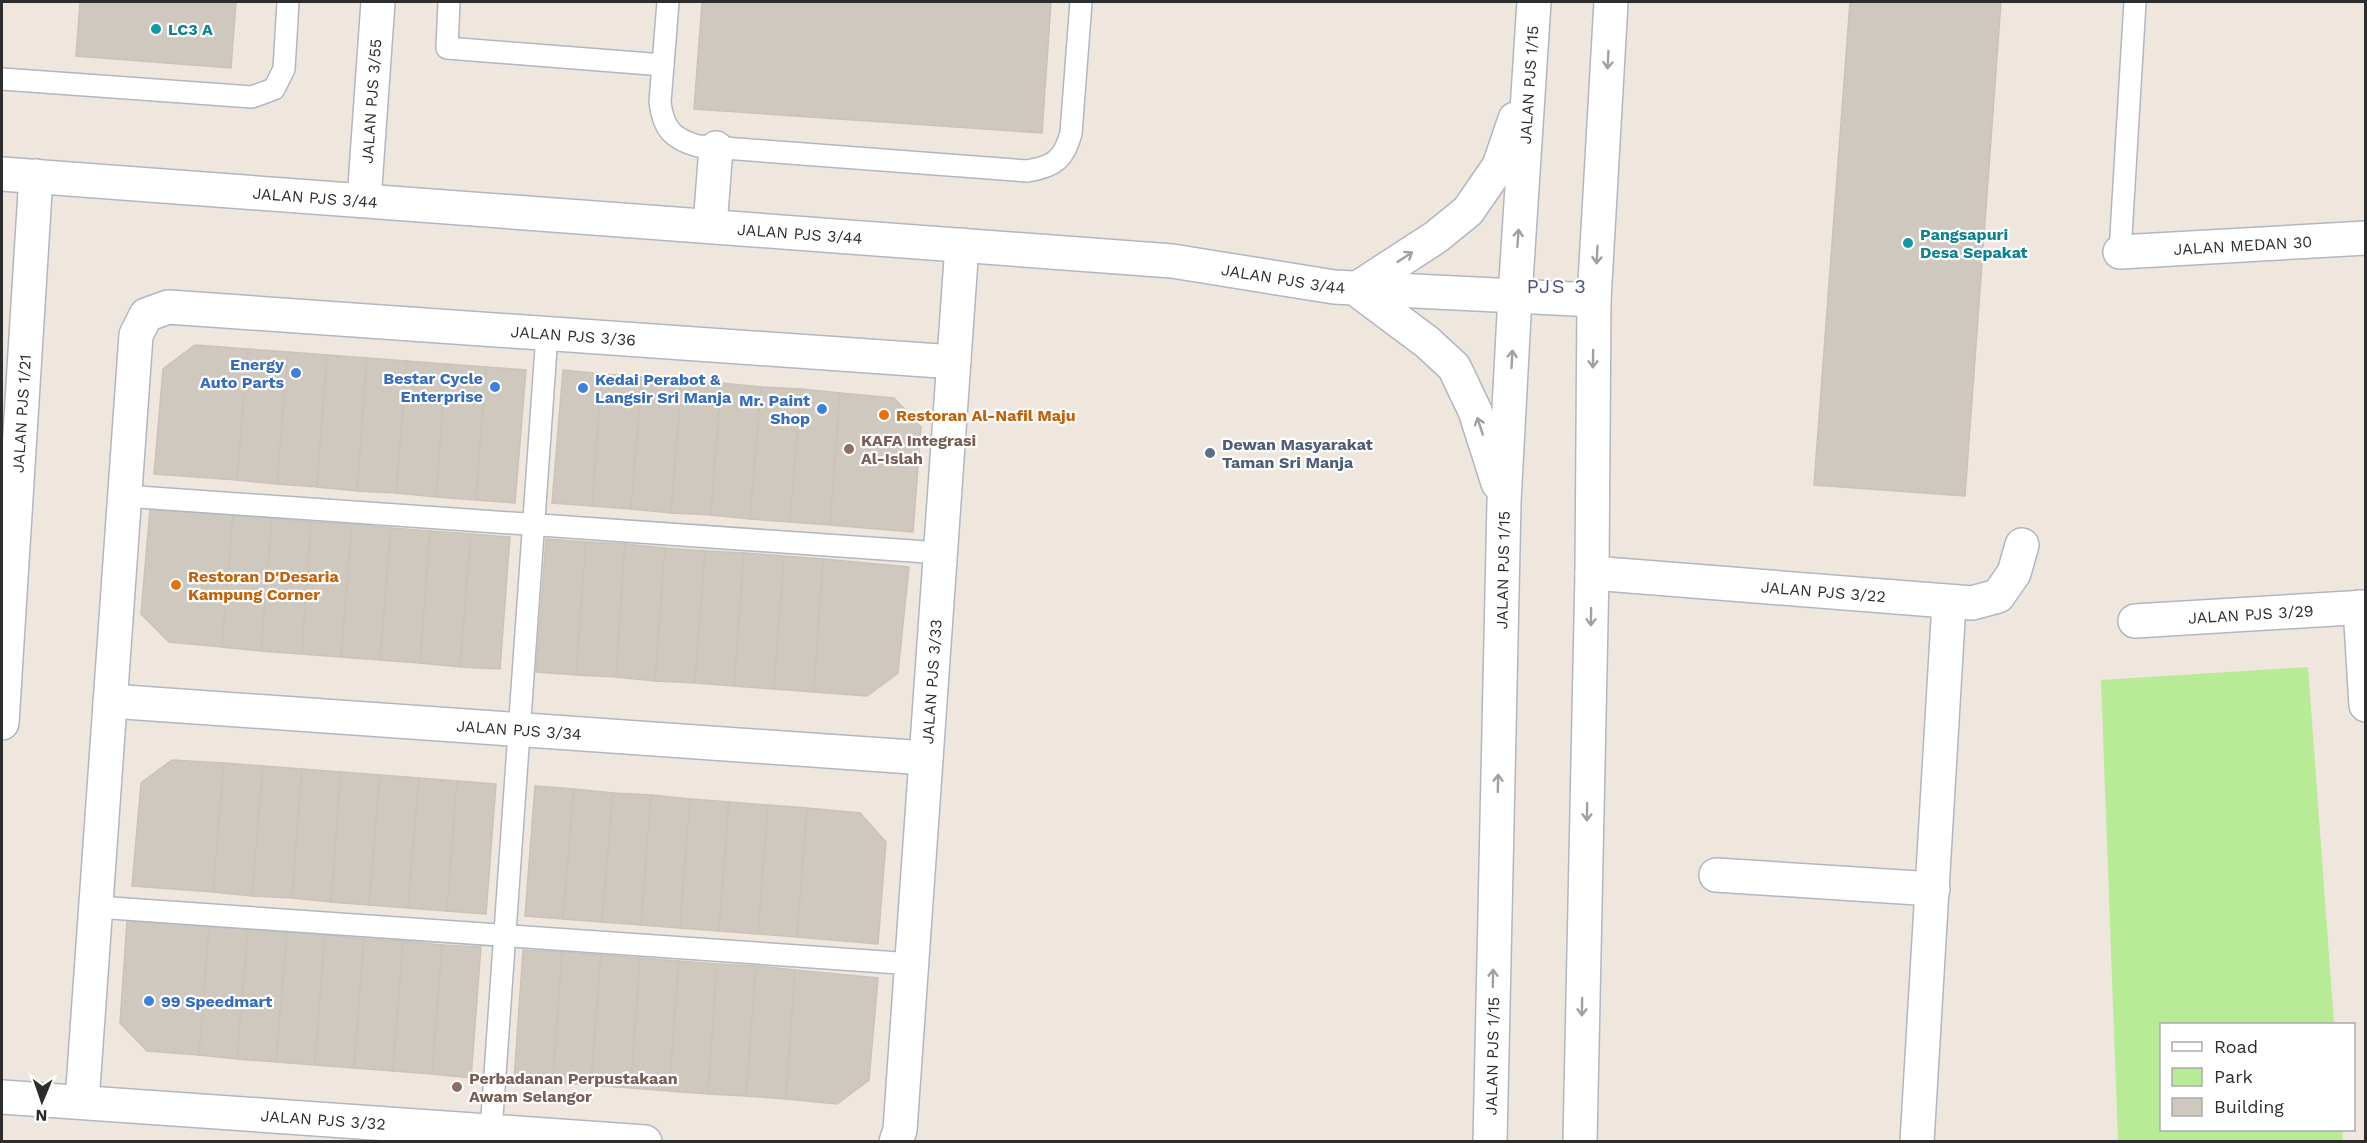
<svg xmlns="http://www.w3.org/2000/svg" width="2367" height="1143" font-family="'Work Sans',sans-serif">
<rect width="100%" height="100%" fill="#efe7de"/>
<!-- green -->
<polygon fill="#b7eb96" points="2308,667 2334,1024 2162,1024 2162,1130 2342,1130 2343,1141 2118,1141 2101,680"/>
<!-- building -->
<g fill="#cfc8bf" stroke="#cbc3b7" stroke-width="1.5">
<polygon points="80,2 236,2 231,68 76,56"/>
<polygon points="702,2 1051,2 1042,133 694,109"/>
<polygon points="1850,2 2001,2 1965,496 1814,485"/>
<polygon points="195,345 248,349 237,480 154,474 163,369"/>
<polygon points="248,349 288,352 277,484 237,480"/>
<polygon points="288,352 327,355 317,487 277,484"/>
<polygon points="327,355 367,358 357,491 317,487"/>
<polygon points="367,358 407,361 396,493 357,491"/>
<polygon points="407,361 446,364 436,497 396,493"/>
<polygon points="446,364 486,367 476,500 436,497"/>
<polygon points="486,367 526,370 515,503 476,500"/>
<polygon points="563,370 602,374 592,506 552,503"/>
<polygon points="602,374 642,377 631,509 592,506"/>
<polygon points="642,377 682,380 671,513 631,509"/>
<polygon points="682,380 721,383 711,515 671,513"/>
<polygon points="721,383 761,387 750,519 711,515"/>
<polygon points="761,387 801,389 790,522 750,519"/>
<polygon points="801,389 840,393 830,525 790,522"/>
<polygon points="840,393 894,398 921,427 913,532 830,525"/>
<polygon points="150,509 233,515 222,647 169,642 141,614"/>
<polygon points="233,515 272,518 261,651 222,647"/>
<polygon points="272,518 311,522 302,654 261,651"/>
<polygon points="311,522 352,524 341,657 302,654"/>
<polygon points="352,524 391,528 380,660 341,657"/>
<polygon points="391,528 430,531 420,663 380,660"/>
<polygon points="430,531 471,534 460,667 420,663"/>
<polygon points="471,534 510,537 500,669 460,667"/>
<polygon points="546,539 586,542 576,675 536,672"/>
<polygon points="586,542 625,544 616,677 576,675"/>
<polygon points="625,544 665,548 655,681 616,677"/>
<polygon points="665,548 705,551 695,683 655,681"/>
<polygon points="705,551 744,553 734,686 695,683"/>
<polygon points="744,553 784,556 774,689 734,686"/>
<polygon points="784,556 823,559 814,692 774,689"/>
<polygon points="823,559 909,567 898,673 867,696 814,692"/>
<polygon points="172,760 224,763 213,892 132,886 141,783"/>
<polygon points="224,763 263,766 252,896 213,892"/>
<polygon points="263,766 302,769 292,898 252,896"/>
<polygon points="302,769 341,772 331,902 292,898"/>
<polygon points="341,772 380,775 369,905 331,902"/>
<polygon points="380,775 419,778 408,908 369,905"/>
<polygon points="419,778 457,781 447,911 408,908"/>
<polygon points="457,781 496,784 486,914 447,911"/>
<polygon points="535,786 574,789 563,919 525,916"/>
<polygon points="574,789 613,793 602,922 563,919"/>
<polygon points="613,793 651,795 641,925 602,922"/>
<polygon points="651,795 690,799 680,928 641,925"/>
<polygon points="690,799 729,802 719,931 680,928"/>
<polygon points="729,802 768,805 758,934 719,931"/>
<polygon points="768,805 807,808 797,937 758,934"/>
<polygon points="807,808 860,813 886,842 878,944 797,937"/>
<polygon points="127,920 209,926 199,1055 147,1051 120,1023"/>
<polygon points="209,926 248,929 237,1059 199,1055"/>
<polygon points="248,929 287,932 276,1062 237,1059"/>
<polygon points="287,932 325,935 315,1065 276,1062"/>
<polygon points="325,935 364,939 354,1068 315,1065"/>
<polygon points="364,939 403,941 393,1071 354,1068"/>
<polygon points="403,941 442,945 432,1074 393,1071"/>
<polygon points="442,945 481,947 471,1078 432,1074"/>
<polygon points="523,950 562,952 553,1082 514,1080"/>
<polygon points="562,952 601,955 591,1085 553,1082"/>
<polygon points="601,955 640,958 631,1088 591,1085"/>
<polygon points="640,958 679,961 669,1091 631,1088"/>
<polygon points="679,961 717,964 708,1094 669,1091"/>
<polygon points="717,964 756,966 746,1096 708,1094"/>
<polygon points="756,966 795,970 786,1099 746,1096"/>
<polygon points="795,970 878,978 869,1080 837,1104 786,1099"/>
</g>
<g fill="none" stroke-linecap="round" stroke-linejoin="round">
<!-- lane casing -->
<g stroke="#b2b6c1" stroke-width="24">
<g id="lane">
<polyline points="449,2 447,48 663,65"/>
<path d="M668 2 660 102C663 129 673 139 698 146L1027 171C1053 167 1064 160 1071 133L1081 2"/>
<polyline points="2,79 252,97 274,89 284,69 288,2"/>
<polyline points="2120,252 2135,2"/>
<polyline points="124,496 941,553"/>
<polyline points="97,907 913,964"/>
<polyline points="491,1131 547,334"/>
</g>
</g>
<!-- street casing -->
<g stroke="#b2b6c1" stroke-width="36">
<g id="street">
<path id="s1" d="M364 200 378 2"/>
<polyline points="710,226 716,148"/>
<path id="s2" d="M2120 252 2366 238"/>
<path id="s3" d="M1592 573 1972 603 1998 596 2014 573 2022 545"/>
<polyline points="2360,607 2366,705"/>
<path id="s4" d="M2135 621 2366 607"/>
<path id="s5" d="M110 701 926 758"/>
<polyline points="1716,875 1933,889"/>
<path id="s6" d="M2 1097 645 1142"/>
<path id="s7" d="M82 1102 136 335 146 315 168 307 954 362"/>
<path id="s8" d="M896 1142 900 1130 962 245"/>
<polyline points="1917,1142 1949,603"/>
</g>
</g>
<!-- secondary casing -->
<g stroke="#b2b6c1" stroke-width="36">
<g id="secondary">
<path id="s9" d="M2 174 1172 261 1334 287 1594 300"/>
<polyline points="1356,289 1436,237 1468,211 1499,166 1515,119"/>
<polyline points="1356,289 1427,342 1454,367 1475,411 1498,483"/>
<path id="s10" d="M2 723 36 176"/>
<path id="s11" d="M1490 1142 1504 502 1515 296 1534 2"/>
<polyline points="1580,1142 1592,573 1594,300 1611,2"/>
</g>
</g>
<!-- lane -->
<use href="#lane" stroke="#fff" stroke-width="21"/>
<!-- street -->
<use href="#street" stroke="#fff" stroke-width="33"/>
<!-- secondary -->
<use href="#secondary" stroke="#fff" stroke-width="33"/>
</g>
<!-- one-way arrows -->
<defs><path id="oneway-shaft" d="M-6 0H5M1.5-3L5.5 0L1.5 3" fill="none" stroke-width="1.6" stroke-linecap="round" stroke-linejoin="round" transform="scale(1.5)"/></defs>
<g stroke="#a0a0a0">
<use href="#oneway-shaft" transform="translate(1608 60) rotate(93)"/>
<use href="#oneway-shaft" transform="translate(1518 238) rotate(-86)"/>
<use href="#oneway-shaft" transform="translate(1597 255) rotate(93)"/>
<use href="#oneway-shaft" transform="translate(1405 257) rotate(-33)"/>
<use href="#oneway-shaft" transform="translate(1512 359) rotate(-87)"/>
<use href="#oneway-shaft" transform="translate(1593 359) rotate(91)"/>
<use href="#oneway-shaft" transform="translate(1480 426) rotate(-108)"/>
<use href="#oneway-shaft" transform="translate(1591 617) rotate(91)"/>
<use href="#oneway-shaft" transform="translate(1498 783) rotate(-89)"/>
<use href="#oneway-shaft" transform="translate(1587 812) rotate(91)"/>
<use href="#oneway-shaft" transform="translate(1493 978) rotate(-89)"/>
<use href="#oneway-shaft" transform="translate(1582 1007) rotate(91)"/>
</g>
<!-- markers -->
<g fill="#0f9aa8" stroke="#fff" stroke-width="2">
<circle cx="156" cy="29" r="6"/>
<circle cx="1908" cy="243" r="6"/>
</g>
<g fill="#3f7fe0" stroke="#fff" stroke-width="2">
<circle cx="296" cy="373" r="6"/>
<circle cx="495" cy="387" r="6"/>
<circle cx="583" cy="388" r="6"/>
<circle cx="822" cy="409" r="6"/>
<circle cx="149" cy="1001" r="6"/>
</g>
<g fill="#e8710a" stroke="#fff" stroke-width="2">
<circle cx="884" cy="415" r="6"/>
<circle cx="176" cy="585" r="6"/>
</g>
<g fill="#8d6e63" stroke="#fff" stroke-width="2">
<circle cx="849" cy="449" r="6"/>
<circle cx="457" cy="1087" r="6"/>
</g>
<circle fill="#5c6f8a" stroke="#fff" stroke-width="2" cx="1210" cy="453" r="6"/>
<g text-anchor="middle" stroke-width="4.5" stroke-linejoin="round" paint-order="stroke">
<!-- culture labels -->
<g font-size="16" font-weight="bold" fill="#0d838f" stroke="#fff" text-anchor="start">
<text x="168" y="35">LC3 A</text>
<text x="1920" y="240">Pangsapuri<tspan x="1920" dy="18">Desa Sepakat</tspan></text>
</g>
<!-- street labels -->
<g font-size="16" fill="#2d2d2d" stroke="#fff">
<text dy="6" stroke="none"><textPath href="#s11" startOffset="1058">JALAN PJS 1/15</textPath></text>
<text dy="6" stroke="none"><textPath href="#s1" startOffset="99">JALAN PJS 3/55</textPath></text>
<text dy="6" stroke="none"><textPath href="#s9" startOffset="314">JALAN PJS 3/44</textPath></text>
<text dy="6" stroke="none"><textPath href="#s9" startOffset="800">JALAN PJS 3/44</textPath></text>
<text dy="6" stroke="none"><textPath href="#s2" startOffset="123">JALAN MEDAN 30</textPath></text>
<text dy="6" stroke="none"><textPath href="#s9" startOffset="1286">JALAN PJS 3/44</textPath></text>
<text dy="6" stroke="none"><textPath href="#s7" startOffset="1221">JALAN PJS 3/36</textPath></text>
<text dy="6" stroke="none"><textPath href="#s10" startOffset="310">JALAN PJS 1/21</textPath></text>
<text dy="6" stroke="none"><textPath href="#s11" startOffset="572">JALAN PJS 1/15</textPath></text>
<text dy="6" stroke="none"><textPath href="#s3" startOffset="232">JALAN PJS 3/22</textPath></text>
<text dy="6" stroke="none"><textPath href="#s4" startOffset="116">JALAN PJS 3/29</textPath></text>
<text dy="6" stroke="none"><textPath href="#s8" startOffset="462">JALAN PJS 3/33</textPath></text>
<text dy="6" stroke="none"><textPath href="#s5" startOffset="410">JALAN PJS 3/34</textPath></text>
<text dy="6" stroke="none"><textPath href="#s11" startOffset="86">JALAN PJS 1/15</textPath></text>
<text dy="6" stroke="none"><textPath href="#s6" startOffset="322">JALAN PJS 3/32</textPath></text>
</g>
<!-- shop labels -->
<g font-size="16" font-weight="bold" fill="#366cbe" stroke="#fff" text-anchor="end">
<text x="284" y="370">Energy<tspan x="284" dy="18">Auto Parts</tspan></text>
<text x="483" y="384">Bestar Cycle<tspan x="483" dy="18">Enterprise</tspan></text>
<text x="595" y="385" text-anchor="start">Kedai Perabot &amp;<tspan x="595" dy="18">Langsir Sri Manja</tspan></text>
<text x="810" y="406">Mr. Paint<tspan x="810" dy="18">Shop</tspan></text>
<text x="161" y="1007" text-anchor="start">99 Speedmart</text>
</g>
<!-- food labels -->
<g font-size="16" font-weight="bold" fill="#c56008" stroke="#fff" text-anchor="start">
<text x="896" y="421">Restoran Al-Nafil Maju</text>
<text x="188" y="582">Restoran D'Desaria<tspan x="188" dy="18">Kampung Corner</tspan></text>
</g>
<!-- education labels -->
<g font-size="16" font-weight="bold" fill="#785e54" stroke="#fff" text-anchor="start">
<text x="861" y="446">KAFA Integrasi<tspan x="861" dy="18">Al-Islah</tspan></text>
<text x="469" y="1084">Perbadanan Perpustakaan<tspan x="469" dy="18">Awam Selangor</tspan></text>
</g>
<!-- service labels -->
<g font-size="16" font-weight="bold" fill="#4e5e75" stroke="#fff" text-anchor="start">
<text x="1222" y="450">Dewan Masyarakat<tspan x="1222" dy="18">Taman Sri Manja</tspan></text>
</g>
<!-- quarter labels -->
<g font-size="20" letter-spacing="1.5" fill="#485583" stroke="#fff">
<text x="1557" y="293">PJS 3</text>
</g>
</g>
<!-- border -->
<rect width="2367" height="1143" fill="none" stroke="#2d2d2d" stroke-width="6"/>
<!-- legend -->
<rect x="2160" y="1023" width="195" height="108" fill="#ffffff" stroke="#ababab" stroke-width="1.5"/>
<rect x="2172" y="1042" width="30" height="9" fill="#ffffff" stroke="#ababab" stroke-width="1.5"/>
<text x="2214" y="1053" font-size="18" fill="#2d2d2d">Road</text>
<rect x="2172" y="1068" width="30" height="18" fill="#b7eb96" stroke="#ababab" stroke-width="1.5"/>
<text x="2214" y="1083" font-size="18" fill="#2d2d2d">Park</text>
<rect x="2172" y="1098" width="30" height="18" fill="#cfc8bf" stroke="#ababab" stroke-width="1.5"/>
<text x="2214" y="1113" font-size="18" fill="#2d2d2d">Building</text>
<!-- north arrow -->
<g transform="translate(42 1101) rotate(182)" stroke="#ffffff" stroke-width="4.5" paint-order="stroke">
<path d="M0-4.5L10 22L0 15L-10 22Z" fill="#2d2d2d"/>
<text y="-9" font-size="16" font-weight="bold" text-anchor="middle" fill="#2d2d2d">N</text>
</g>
</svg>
